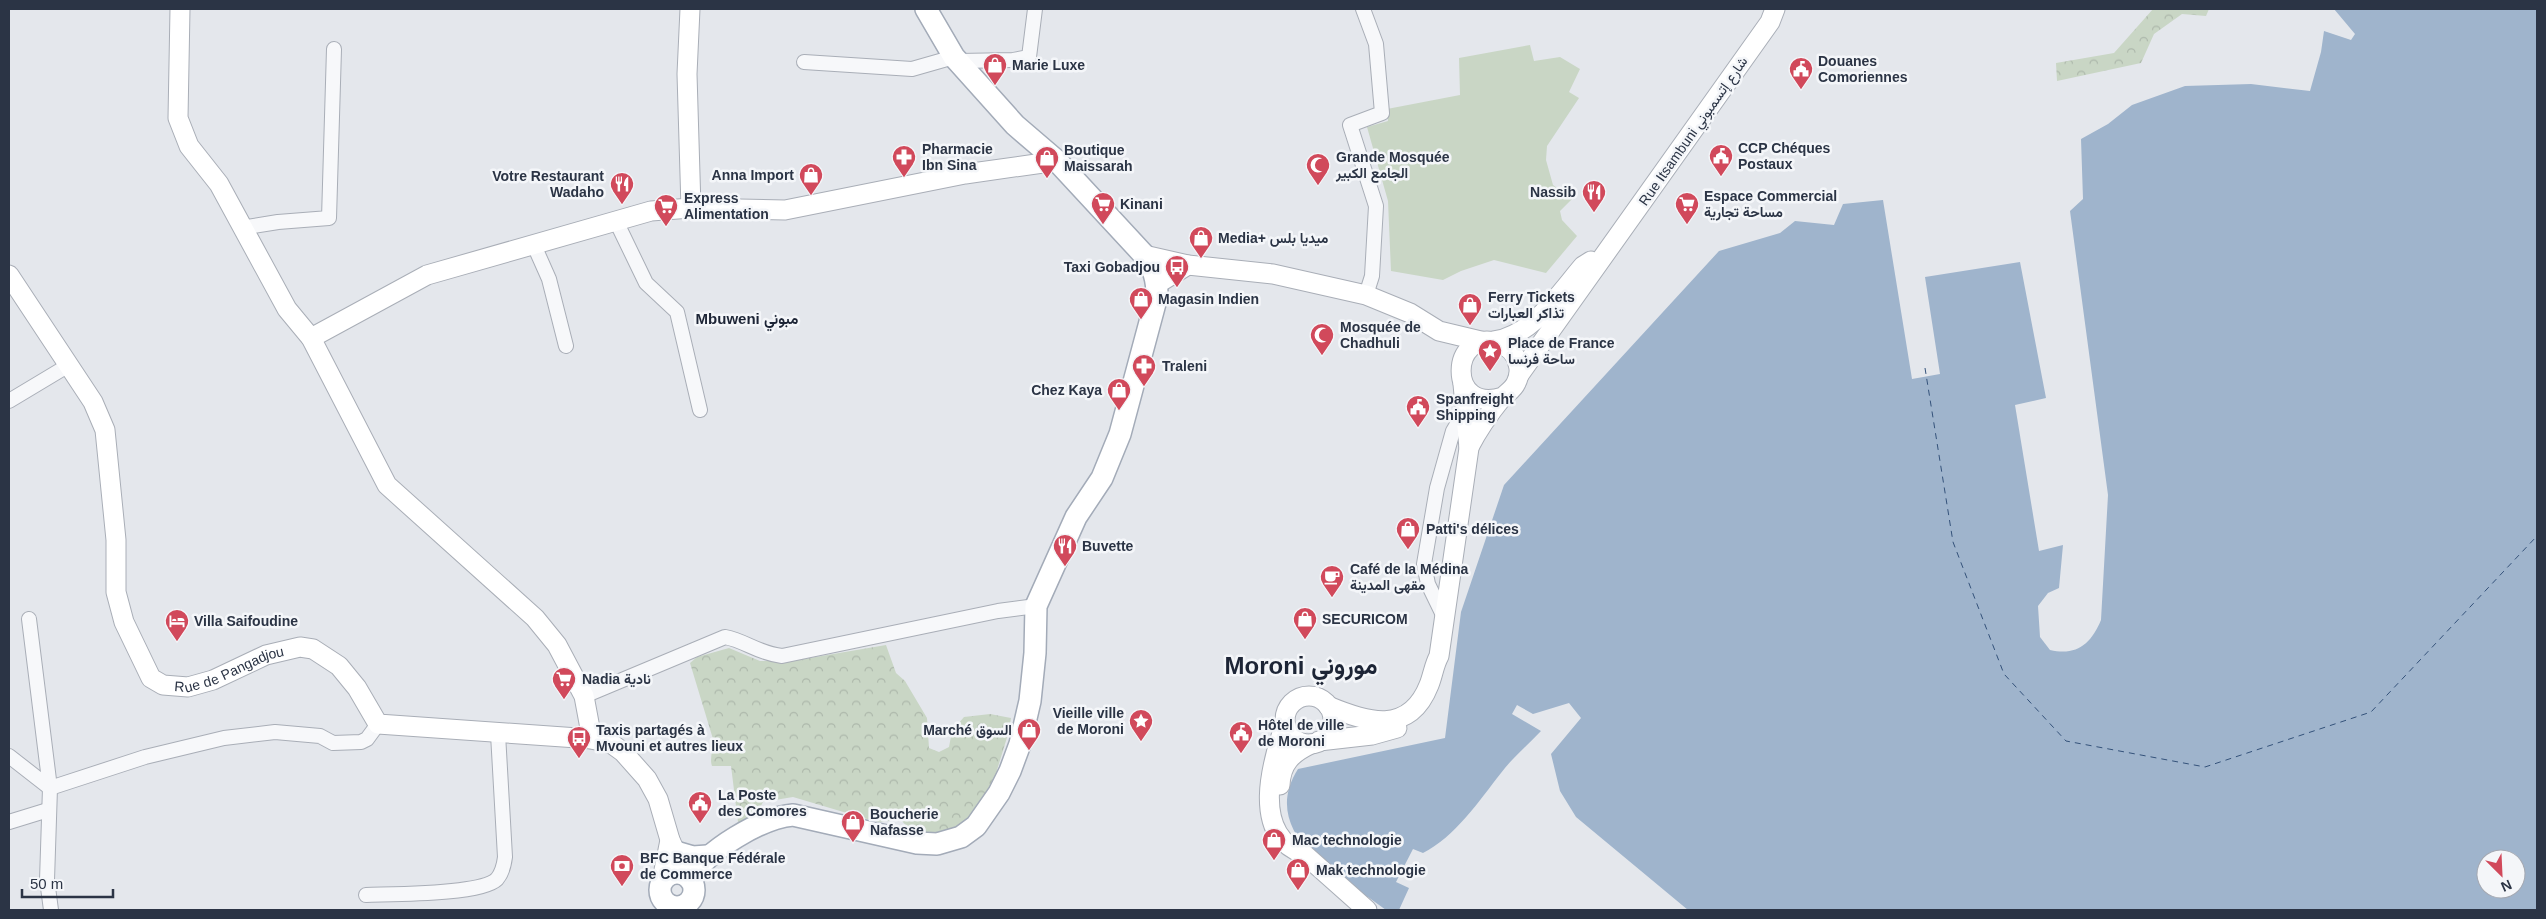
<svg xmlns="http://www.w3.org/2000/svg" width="2546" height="919" font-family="Arial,Vazirmatn,sans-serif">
<defs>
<pattern id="forest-crowns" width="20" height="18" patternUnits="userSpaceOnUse" patternTransform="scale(1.25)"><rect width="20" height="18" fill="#c9d6c5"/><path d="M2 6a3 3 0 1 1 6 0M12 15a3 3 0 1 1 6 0" fill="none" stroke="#adb8ab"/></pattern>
</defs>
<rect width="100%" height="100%" fill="#e4e7ec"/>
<!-- grass -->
<polygon fill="#c9d6c5" points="1530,45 1534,61 1560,57 1580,69 1569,92 1579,98 1547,146 1546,160 1553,185 1572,199 1560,211 1562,220 1577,236 1546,273 1494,260 1461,271 1443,280 1391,271 1388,201 1367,127 1388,121 1387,109 1460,95 1459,58"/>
<!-- forest -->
<g fill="url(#forest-crowns)">
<polygon points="2153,9 2209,9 2206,16 2182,14 2154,34 2141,63 2057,81 2056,63 2114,53"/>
<path d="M886 645 896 673 905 681 927 718 929 748 939 752 949 747 952 731 964 717 990 714 1011 718 1009 731 997 770 996 789 957 836 912 832 901 820 877 822 793 797 763 802 749 828 739 830 731 766H712C709 758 714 748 713 739L690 663 697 657 729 648 760 661H792Z"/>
</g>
<!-- water -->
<path fill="#9fb4cc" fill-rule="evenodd" d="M2334 9H2537V910H1688L1576 817 1560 791 1551 754 1581 718 1569 703 1533 714 1517 705 1512 714 1541 731C1528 745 1512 758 1501 773 1479 801 1455 837 1423 853L1413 849 1396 882 1409 888 1399 910H1386L1368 897 1355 898C1319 862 1263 824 1298 769L1445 738 1461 612 1504 485 1719 251 1780 233 1795 221 1834 225 1843 204 1883 200 1912 379 1940 374 1925 277 2020 262 2046 398 2015 405 2039 551 2063 545 2059 588 2048 593 2038 606 2040 637 2050 650C2077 656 2091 644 2101 620L2108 495 2070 211 2083 199 2081 139 2108 124 2132 105 2185 86 2251 84 2310 91 2321 52 2324 31 2351 40 2355 34ZM2486 859H2516V889H2486Z"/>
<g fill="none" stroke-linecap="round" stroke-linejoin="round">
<!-- ferry -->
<polyline stroke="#34527a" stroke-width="1" stroke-dasharray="6 5" stroke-linecap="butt" points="1925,368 1953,542 2004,674 2066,741 2205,767 2371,712 2537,536"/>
<!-- street casing -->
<g stroke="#a9aeb7" stroke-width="16">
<g id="street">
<polyline points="1363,9 1376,44 1382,113 1350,125 1376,206 1372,276 1366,295"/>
<polyline points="959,61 1013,60 1029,57 1035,9"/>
<polyline points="804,62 912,69 954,57"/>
<polyline points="616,221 646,283 677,312 700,410"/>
<polyline points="241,228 278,222 329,218 334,49"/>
<polyline points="533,243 549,279 566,346"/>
<polyline points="9,401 69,365"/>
<polyline points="1444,617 1428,584 1424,564 1437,488 1453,431 1466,409"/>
<path d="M584 696 725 637C746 641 757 653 782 656L998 611 1036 606"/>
<polyline points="9,756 50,788 29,619"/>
<polyline points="9,822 48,810"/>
<path d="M366 895C391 894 481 895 497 879 502 873 504 865 505 857L498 734"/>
<polyline points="51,910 47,880 50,788 145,757 224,738 275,732 320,736 333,743 361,742 367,739 378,724"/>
</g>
</g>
<!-- secondary casing -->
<g stroke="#a9aeb7" stroke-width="21">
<g id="secondary">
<polyline points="180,9 178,118 189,146 219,184 287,309 311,338 387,485 535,618 557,645 584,696 592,739"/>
<polyline points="690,9 687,74 691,208"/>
<polyline points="1144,255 1188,265 1273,274 1366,295 1410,313 1439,331 1485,342"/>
<path id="s1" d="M9 275 93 402 105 430 116 540V592L124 622 151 678 163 685 188 687 213 680 266 655 300 647 313 649 339 666 357 688 378 724 592 739 612 744 623 752 647 779 658 799 670 840 686 875"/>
<polyline points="1157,284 1188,265"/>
<polyline points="311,338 427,275 651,211 691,208 785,210 965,174 1057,161"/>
<path d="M1494 341C1533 335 1559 294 1583 266L1591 261"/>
<polyline points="1519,375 1770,22 1775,9"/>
<path d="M1469 447C1478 430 1488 415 1501 399 1506 393 1513 390 1516 383 1519 377 1520 370 1518 364 1516 354 1508 346 1498 343 1450 328 1446 415 1503 397"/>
<circle cx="1309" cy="720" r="24"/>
<path d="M1328 706C1366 722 1409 736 1429 685 1433 675 1434 665 1439 656L1469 448 1463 384"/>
<path d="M1285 724C1272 762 1250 835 1304 854L1367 910"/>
<polyline points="1319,741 1372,735 1397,728"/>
<path d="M1280 785C1281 763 1292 753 1311 744"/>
<polyline points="661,885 670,840"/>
</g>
</g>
<!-- primary casing -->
<g stroke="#a3abb8" stroke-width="24">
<g id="primary">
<polyline points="676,852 693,857 707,856"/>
<circle cx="677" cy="890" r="17"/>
<path d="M690 879C707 850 761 818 793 815L917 843 937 844 961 837 976 826 999 793 1010 771 1020 744 1030 701 1035 653 1036 606 1076 517 1102 478 1120 434 1157 296C1157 279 1154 269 1144 255L1057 161 1015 125 954 57 926 9"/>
</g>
</g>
<!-- street -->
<use href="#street" stroke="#f7f8fa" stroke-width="14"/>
<!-- secondary -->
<use href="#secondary" stroke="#fff" stroke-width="19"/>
<!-- primary -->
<use href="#primary" stroke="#fff" stroke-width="21"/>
</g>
<!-- icons -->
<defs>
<g id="shop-pin" transform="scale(1.25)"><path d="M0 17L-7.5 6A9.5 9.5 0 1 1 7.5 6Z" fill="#d1495b" stroke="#f4f6f9"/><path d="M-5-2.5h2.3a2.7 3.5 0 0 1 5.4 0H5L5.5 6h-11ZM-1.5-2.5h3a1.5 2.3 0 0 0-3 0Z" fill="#fff"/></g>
<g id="civic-pin" transform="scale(1.25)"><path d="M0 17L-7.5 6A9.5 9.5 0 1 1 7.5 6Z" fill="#d1495b" stroke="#f4f6f9"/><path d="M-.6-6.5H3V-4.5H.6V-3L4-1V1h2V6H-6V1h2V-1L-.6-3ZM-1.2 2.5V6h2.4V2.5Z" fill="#fff"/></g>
<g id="pharmacy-pin" transform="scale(1.25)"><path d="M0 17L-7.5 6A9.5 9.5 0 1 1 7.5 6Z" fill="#d1495b" stroke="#f4f6f9"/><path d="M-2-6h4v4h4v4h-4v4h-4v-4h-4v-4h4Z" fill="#fff"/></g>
<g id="mosque-pin" transform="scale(1.25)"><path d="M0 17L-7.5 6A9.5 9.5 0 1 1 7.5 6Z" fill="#d1495b" stroke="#f4f6f9"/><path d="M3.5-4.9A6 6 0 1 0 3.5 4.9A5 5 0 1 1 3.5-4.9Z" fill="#fff"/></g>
<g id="restaurant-pin" transform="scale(1.25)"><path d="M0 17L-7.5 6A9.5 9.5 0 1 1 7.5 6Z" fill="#d1495b" stroke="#f4f6f9"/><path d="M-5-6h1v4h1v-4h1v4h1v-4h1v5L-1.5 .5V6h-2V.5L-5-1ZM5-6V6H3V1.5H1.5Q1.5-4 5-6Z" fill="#fff"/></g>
<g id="supermarket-pin" transform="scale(1.25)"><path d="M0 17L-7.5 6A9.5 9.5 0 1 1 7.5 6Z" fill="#d1495b" stroke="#f4f6f9"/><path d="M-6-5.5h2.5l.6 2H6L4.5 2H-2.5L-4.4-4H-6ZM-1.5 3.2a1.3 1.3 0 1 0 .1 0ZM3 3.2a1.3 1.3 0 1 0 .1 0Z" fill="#fff"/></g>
<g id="bus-pin" transform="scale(1.25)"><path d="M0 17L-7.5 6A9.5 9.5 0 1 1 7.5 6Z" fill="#d1495b" stroke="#f4f6f9"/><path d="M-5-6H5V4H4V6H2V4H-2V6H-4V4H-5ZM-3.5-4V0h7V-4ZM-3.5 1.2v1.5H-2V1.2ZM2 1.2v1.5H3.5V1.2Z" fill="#fff"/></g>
<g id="sight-pin" transform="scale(1.25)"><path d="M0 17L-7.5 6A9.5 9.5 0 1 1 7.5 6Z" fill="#d1495b" stroke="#f4f6f9"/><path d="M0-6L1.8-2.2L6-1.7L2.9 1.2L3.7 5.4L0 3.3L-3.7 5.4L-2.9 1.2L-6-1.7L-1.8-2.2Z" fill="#fff"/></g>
<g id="cafe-pin" transform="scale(1.25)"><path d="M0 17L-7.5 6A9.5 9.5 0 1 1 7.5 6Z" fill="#d1495b" stroke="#f4f6f9"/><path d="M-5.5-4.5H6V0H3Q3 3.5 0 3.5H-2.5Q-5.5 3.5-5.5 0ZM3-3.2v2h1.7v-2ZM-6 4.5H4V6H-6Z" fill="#fff"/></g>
<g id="hotel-pin" transform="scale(1.25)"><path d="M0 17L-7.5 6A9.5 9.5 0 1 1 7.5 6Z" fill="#d1495b" stroke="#f4f6f9"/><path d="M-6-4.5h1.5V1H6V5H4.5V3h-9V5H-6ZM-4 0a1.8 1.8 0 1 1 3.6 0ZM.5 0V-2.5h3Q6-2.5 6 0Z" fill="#fff"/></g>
<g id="bank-pin" transform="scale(1.25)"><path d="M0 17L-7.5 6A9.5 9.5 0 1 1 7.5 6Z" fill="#d1495b" stroke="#f4f6f9"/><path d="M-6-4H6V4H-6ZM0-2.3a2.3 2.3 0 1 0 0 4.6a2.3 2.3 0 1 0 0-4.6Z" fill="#fff"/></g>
</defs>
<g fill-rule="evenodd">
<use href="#shop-pin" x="995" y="65"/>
<use href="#civic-pin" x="1801" y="69"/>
<use href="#civic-pin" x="1721" y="156"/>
<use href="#pharmacy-pin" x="904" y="157"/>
<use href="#shop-pin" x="1047" y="158"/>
<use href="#mosque-pin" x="1318" y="165"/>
<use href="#shop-pin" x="811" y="175"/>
<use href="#restaurant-pin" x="622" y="184"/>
<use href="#restaurant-pin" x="1594" y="192"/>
<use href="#supermarket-pin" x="1103" y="204"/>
<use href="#supermarket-pin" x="1687" y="204"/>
<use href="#supermarket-pin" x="666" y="206"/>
<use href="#shop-pin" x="1201" y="238"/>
<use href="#bus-pin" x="1177" y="267"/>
<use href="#shop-pin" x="1141" y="299"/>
<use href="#shop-pin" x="1470" y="305"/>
<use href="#mosque-pin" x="1322" y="335"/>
<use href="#sight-pin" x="1490" y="351"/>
<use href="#pharmacy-pin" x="1144" y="366"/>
<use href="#shop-pin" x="1119" y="390"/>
<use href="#civic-pin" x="1418" y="407"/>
<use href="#shop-pin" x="1408" y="529"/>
<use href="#restaurant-pin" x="1065" y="546"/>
<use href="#cafe-pin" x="1332" y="577"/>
<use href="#shop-pin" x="1305" y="619"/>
<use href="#hotel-pin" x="177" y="621"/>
<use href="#supermarket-pin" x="564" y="679"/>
<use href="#sight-pin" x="1141" y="721"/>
<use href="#shop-pin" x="1029" y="730"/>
<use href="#civic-pin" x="1241" y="733"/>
<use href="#bus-pin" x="579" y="738"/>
<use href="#civic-pin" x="700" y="803"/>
<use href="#shop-pin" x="853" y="822"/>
<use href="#shop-pin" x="1274" y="840"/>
<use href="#bank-pin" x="622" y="866"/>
<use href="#shop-pin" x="1298" y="870"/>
</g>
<g text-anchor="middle" stroke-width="5" stroke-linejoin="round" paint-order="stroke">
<!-- poi labels -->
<g font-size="14" font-weight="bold" fill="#2b3445" stroke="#f4f6f9" text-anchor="start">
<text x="1818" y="66">Douanes<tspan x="1818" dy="16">Comoriennes</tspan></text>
<text x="1012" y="70">Marie Luxe</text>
<text x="1738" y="153">CCP Chéques<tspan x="1738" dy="16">Postaux</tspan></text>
<text x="922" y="154">Pharmacie<tspan x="922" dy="16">Ibn Sina</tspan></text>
<text x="1064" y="155">Boutique<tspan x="1064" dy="16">Maissarah</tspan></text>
<text x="1336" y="162">Grande Mosquée<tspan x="1336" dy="16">الجامع الكبير</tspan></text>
<text x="794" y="180" text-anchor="end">Anna Import</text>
<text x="604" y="181" text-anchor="end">Votre Restaurant<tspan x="604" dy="16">Wadaho</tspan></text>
<text x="1576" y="197" text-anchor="end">Nassib</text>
<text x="1704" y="201">Espace Commercial<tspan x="1704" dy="16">مساحة تجارية</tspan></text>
<text x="684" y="203">Express<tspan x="684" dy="16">Alimentation</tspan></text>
<text x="1120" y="209">Kinani</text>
<text x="1218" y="243">Media+ ميديا بلس</text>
<text x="1160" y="272" text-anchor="end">Taxi Gobadjou</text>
<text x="1488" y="302">Ferry Tickets<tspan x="1488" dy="16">تذاكر العبارات</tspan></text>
<text x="1158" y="304">Magasin Indien</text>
<text x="1340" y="332">Mosquée de<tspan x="1340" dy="16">Chadhuli</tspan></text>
<text x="1508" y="348">Place de France<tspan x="1508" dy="16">ساحة فرنسا</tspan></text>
<text x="1162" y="371">Traleni</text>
<text x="1102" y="395" text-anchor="end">Chez Kaya</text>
<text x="1436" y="404">Spanfreight<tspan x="1436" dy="16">Shipping</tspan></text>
<text x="1426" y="534">Patti's délices</text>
<text x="1082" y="551">Buvette</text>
<text x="1350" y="574">Café de la Médina<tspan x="1350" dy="16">مقهى المدينة</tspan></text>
<text x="1322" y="624">SECURICOM</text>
<text x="194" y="626">Villa Saifoudine</text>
<text x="582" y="684">Nadia نادية</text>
<text x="1124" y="718" text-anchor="end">Vieille ville<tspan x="1124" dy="16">de Moroni</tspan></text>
<text x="1258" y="730">Hôtel de ville<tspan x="1258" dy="16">de Moroni</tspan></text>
<text x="596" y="735">Taxis partagés à<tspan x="596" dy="16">Mvouni et autres lieux</tspan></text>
<text x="1012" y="735" text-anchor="end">Marché السوق</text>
<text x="718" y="800">La Poste<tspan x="718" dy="16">des Comores</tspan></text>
<text x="870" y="819">Boucherie<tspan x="870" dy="16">Nafasse</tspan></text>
<text x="1292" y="845">Mac technologie</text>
<text x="640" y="863">BFC Banque Fédérale<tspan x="640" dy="16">de Commerce</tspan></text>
<text x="1316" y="875">Mak technologie</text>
</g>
<!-- street labels -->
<g font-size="14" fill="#2b3445" stroke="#f4f6f9">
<text transform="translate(1693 131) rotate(-55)" y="5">Rue Itsambuni شارع إتسمبوني</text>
<text dy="5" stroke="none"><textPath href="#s1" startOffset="522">Rue de Pangadjou</textPath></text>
</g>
<!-- neighbourhood labels -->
<g font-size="15" font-weight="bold" fill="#1d2536" stroke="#f4f6f9">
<text x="747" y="324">Mbuweni مبوني</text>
</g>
<!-- town labels -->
<g font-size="24" font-weight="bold" fill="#1d2536" stroke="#f4f6f9">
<text x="1301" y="674">Moroni موروني</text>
</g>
</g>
<!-- border -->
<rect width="2546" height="919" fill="none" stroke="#2b3445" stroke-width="20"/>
<!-- north arrow -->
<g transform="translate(2501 874) rotate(156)"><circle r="24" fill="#f4f6f9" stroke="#a4a8b1"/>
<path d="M0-4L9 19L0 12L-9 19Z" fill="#d1495b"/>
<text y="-8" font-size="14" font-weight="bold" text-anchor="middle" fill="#2b3445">N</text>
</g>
<!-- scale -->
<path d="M22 889v8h91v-8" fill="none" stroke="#2b3445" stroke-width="2.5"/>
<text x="30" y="889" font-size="15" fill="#2b3445" stroke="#f4f6f9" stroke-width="4" paint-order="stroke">50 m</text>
</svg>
